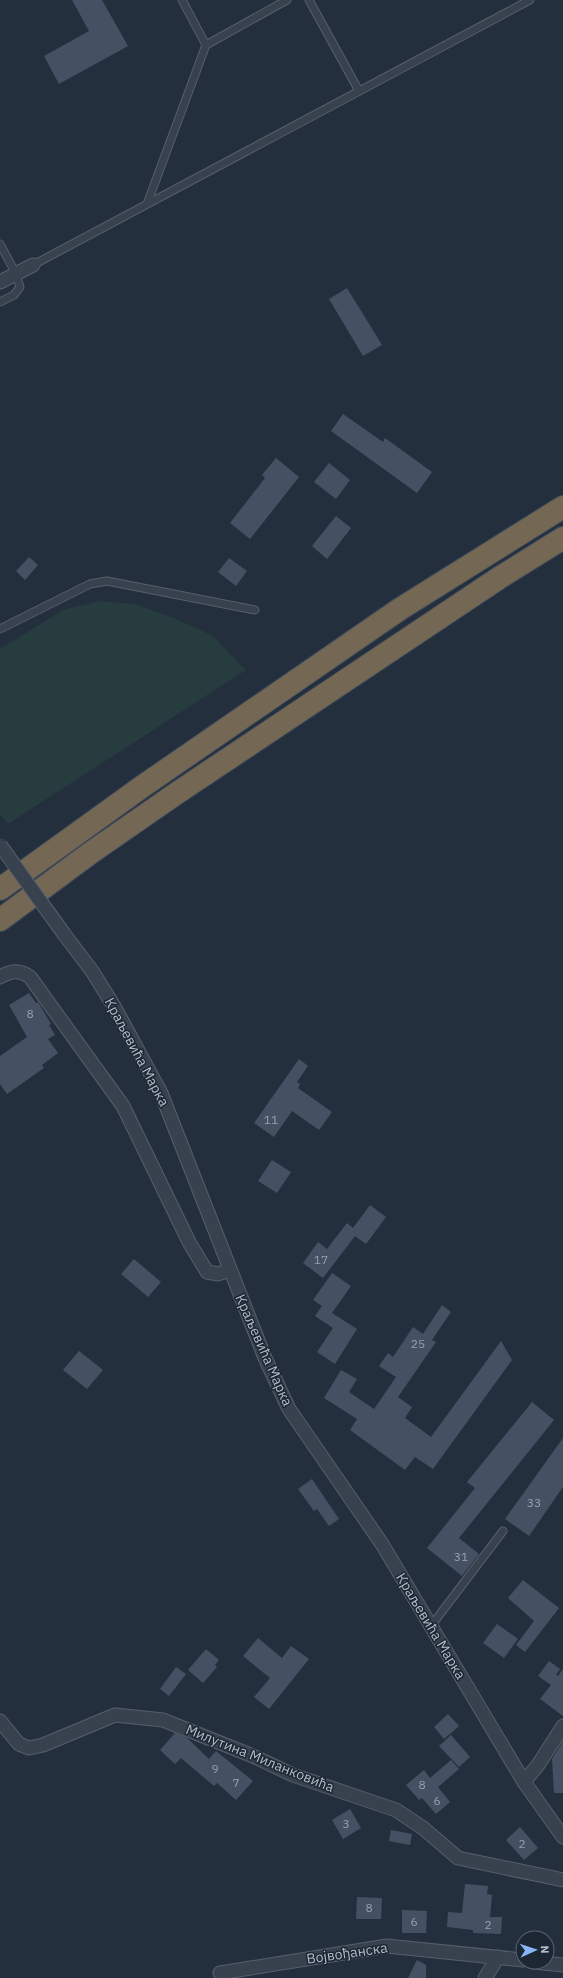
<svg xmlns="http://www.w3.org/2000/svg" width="563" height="1978" font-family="'IBM Plex Sans',sans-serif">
<rect width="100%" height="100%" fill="#242f3e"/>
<!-- green -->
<polygon fill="#263c3f" points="100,601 135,604 174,618 213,636 246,670 8,824 0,814 0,649 63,610"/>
<!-- building -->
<g fill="#455162">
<polygon points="72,0 102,0 128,46 59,84 44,56 89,31"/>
<polygon points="347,288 382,345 363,356 329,299"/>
<polygon points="343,414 383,442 385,438 432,472 417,493 331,431"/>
<polygon points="276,458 299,477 250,539 230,523 265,478 262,475"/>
<polygon points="329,463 350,480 336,499 314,482"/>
<polygon points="336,516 351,528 327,559 312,546"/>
<polygon points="29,557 38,565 25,580 16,571"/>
<polygon points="229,558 247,571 236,586 218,572"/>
<polygon points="29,993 36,1003 38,1002 51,1024 49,1025 55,1035 48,1039 58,1053 42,1065 44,1068 7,1094 0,1084 0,1056 27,1037 9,1005"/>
<polygon points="299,1059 308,1066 297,1082 300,1084 298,1088 332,1112 319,1130 292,1111 274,1137 254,1123"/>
<polygon points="272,1160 291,1172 277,1193 258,1181"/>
<polygon points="370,1205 386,1217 366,1244 355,1236 323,1278 303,1263 318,1242 327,1249 347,1223 353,1228"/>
<polygon points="134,1259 161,1282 148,1297 121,1274"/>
<polygon points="332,1273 351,1286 332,1313 357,1329 335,1364 317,1352 333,1328 315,1316 322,1306 313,1300"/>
<polygon points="442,1305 451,1312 432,1340 436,1342 398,1397 412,1407 405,1418 431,1437 501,1341 512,1360 433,1469 415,1457 405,1470 350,1430 357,1419 324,1398 341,1370 357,1379 349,1392 374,1409 396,1377 379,1366 388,1353 393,1357 413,1327 423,1334"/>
<polygon points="79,1351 103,1370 87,1389 63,1370"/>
<polygon points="532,1402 554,1420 459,1538 479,1554 462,1576 427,1548 475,1488 467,1482"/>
<polygon points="563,1438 563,1487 529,1536 505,1519"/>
<polygon points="312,1479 339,1519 329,1526 317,1509 314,1511 298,1489"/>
<polygon points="523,1580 559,1608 525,1652 516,1645 534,1621 508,1598"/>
<polygon points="497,1624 518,1639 504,1658 483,1643"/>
<polygon points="258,1638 282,1658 291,1646 309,1659 269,1709 254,1697 270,1678 243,1656"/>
<polygon points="206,1649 219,1660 215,1665 217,1667 203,1683 188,1670"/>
<polygon points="549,1661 560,1669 556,1675 558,1676 563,1669 563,1716 540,1699 551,1685 538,1676"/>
<polygon points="176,1667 186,1674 169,1696 160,1689"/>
<polygon points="448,1714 459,1726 444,1739 434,1727"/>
<polygon points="175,1733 187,1738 209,1759 216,1751 253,1781 236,1800 217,1783 214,1786 181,1758 175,1764 160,1750"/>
<polygon points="451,1735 470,1757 459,1767 439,1746"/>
<polygon points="563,1741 563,1793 554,1793 552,1759"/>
<polygon points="451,1760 459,1769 438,1787 450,1802 436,1814 422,1798 419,1800 406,1785 424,1770 430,1778"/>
<polygon points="350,1809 361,1828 343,1839 332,1820"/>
<polygon points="520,1827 538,1848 524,1860 506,1840"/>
<polygon points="391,1830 412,1834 410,1845 389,1841"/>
<polygon points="465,1884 488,1886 487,1894 492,1895 490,1917 502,1917 501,1934 473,1933 473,1930 447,1927 448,1912 462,1913"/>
<polygon points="357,1897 382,1898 381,1919 356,1919"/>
<polygon points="402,1910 427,1911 426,1933 402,1933"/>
<polygon points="417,1960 426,1965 426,1978 408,1978"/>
</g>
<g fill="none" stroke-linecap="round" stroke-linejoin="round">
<!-- service casing -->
<g stroke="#565f6c" stroke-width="9">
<g id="service">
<polyline points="182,0 206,45"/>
<polyline points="309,0 359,91"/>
<polyline points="147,204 206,45 287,0"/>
<polyline points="0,244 16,274 20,287 14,295 0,302"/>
<polyline points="33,265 530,0"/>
<polyline points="0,629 90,584 107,581 255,610"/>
<polyline points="431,1626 503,1531"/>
</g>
</g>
<!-- minor casing -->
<g stroke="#565f6c" stroke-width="15">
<g id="minor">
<polyline points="0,282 33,265"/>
<polyline points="64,934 92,971 115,1008 161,1093 265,1358 289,1409 382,1544 524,1782 563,1837"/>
<path d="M0 977C11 971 19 969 30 977L123 1106 189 1242 207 1272 218 1274 229 1270"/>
<polyline points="0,1721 19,1744 29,1748 43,1745 115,1715 163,1720 253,1756 293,1775 396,1810 423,1828 458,1858 563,1880"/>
<polyline points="524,1782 538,1765 563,1726"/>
<polyline points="533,1962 563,1965"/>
<polyline points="220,1973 387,1946 523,1960"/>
<polyline points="485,1978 498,1957"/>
</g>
</g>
<!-- motorway casing -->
<g stroke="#434c59" stroke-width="24">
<g id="motorway">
<polyline points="0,889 143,786 400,609 563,507"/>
<polyline points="0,920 89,854 177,793 499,578 563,538"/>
</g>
</g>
<!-- service -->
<use href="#service" stroke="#38414e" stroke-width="7"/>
<!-- minor -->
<use href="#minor" stroke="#38414e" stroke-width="13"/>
<!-- motorway -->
<use href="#motorway" stroke="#746855" stroke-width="22"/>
<!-- minor-bridge casing -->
<g stroke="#565f6c" stroke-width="15" stroke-linecap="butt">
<polyline id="minor-bridge" points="0,845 64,934"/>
</g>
<!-- minor-bridge -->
<use href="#minor-bridge" stroke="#38414e" stroke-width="13"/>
</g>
<g text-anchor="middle" stroke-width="3" stroke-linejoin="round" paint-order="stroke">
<!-- number labels -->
<g font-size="12" fill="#98a1af">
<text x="30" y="1018">8</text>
<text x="271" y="1124">11</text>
<text x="321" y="1264">17</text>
<text x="418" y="1348">25</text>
<text x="534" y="1507">33</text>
<text x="461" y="1561">31</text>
<text x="215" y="1773">9</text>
<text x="236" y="1787">7</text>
<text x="422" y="1789">8</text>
<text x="437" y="1805">6</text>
<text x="346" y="1828">3</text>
<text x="522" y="1848">2</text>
<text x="369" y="1912">8</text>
<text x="414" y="1926">6</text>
<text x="488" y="1929">2</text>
</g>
<!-- street labels -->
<g font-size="14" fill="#b4bcc9" stroke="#1d2633">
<text transform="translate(137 1052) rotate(62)" y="5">Краљевића Марка</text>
<text transform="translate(264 1350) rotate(66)" y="5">Краљевића Марка</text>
<text transform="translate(431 1626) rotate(59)" y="5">Краљевића Марка</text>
<text transform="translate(260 1758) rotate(22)" y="5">Милутина Миланковића</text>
<text transform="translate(347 1953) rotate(-8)" y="5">Војвођанска</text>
</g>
</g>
<!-- north arrow -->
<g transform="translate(535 1950) rotate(87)"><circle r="19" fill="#1d2633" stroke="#59626f"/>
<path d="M0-3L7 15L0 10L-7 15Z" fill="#8ab4f8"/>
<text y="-6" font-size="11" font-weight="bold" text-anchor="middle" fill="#b4bcc9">N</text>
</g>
</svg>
